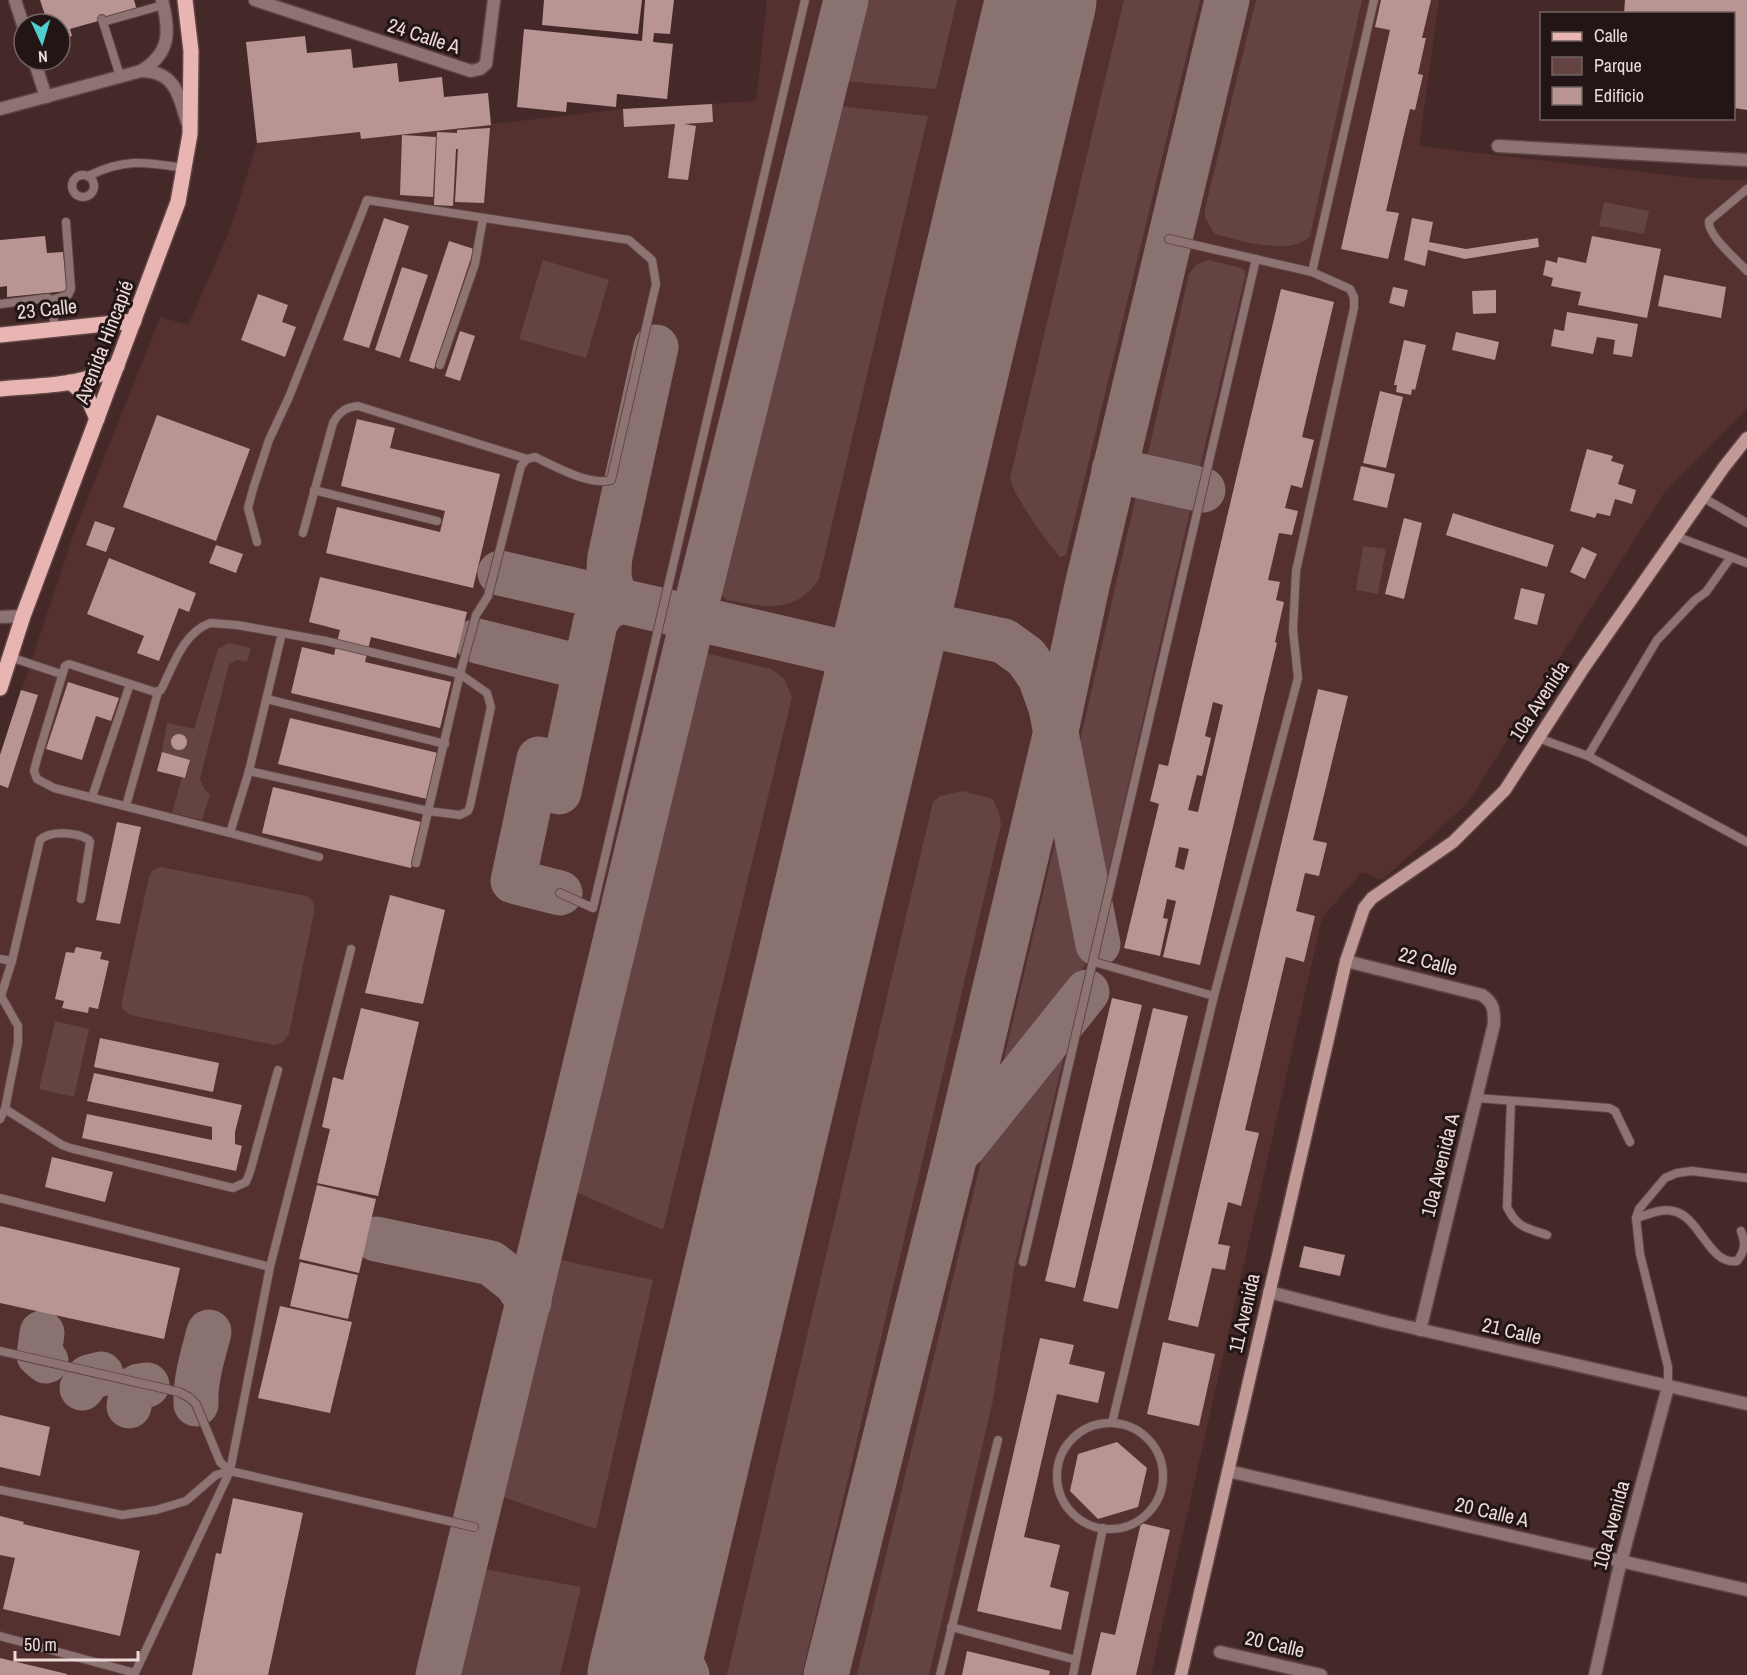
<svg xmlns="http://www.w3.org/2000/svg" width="1747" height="1675" font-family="'Archivo Narrow',sans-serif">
<rect width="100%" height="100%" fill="#452928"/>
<!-- built -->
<polygon fill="#54302f" points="767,0 1439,0 1419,146 1703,179 1747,180 1747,409 1664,493 1467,804 1382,880 1362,872 1322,918 1151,1675 0,1675 0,755 75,530 160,317 188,325 230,230 257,143 360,132 361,139 623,109 756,101"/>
<!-- green -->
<g fill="#644443">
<polygon points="864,0 957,0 936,89 844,81"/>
<path d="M1124 0H1200L1066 555 1060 557C1049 545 1011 492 1010 478Z"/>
<path d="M1256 0H1362L1310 236C1290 257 1240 240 1215 234L1205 218V209Z"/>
<path d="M839 106 928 116 819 579C795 615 764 607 727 600L722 596 720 587Z"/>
<polygon points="1604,202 1649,211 1644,234 1599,226"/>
<polygon points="543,260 609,280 586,358 519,339"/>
<polygon points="1208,260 1241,268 1245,271 1245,277 1200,466 1187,471 1155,463 1148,454 1189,274 1196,265"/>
<polygon points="1146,488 1182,497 1190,510 1104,892 1101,894 1098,892 1077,754 1137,492"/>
<polygon points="1363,546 1386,549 1378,594 1356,590"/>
<polygon points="229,643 251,648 247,662 237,660 229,664 200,779 204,789 210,794 202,820 172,813 182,777 186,778 190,760 162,752 167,723 194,729 218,649"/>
<polygon points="701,652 771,669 784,678 792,697 663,1230 576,1192"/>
<polygon points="963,791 993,799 999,813 1001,825 802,1675 727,1675 933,802 940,796"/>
<polygon points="1062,824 1065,826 1066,830 1085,965 1013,1074 1009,1078 1001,1076 1001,1071 1059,826"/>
<path d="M161 867 306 896C313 899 315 904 314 912L289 1034 282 1043 274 1045 130 1015 122 1008V1001L149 876 153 870Z"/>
<polygon points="55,1021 89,1029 74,1097 39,1089"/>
<polygon points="1070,1031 1015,1263 993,1400 929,1675 857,1675 985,1145 991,1132"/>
<polygon points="560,1260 653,1280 596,1529 503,1497"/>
<polygon points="484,1569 581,1587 560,1675 458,1675"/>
</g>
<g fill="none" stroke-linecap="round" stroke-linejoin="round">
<!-- taxiway -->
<g stroke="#8a7271" stroke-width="45">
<polyline points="1114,470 1203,490"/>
<polyline points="500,573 841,652 864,666 878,683"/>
<path d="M901 590C912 609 923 619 943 628"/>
<polyline points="477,641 573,665 578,668 583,679"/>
<polyline points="841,652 869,647 905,632 927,628 943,628 1004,641 1026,657 1040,677 1051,708 1098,944"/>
<polyline points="539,759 513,881 560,893"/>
<path d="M533 787 559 792 595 624C601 611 607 607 619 601 608 587 608 574 610 557L656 347"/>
<polyline points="963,1147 1087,992"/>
<polyline points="376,1239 491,1263 516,1283 529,1302"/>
<polyline points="42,1333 39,1355 46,1361"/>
<polyline points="82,1388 89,1377 101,1374"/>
<path d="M196 1404C195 1379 203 1355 209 1332"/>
<polyline points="129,1406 132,1390 139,1386 147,1385"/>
<polyline points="657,1616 687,1675"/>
<polyline points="438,1675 693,618 846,0"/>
<polyline points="826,1675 955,1156 1056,731 1087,586 1227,0"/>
</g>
<!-- runway -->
<polyline stroke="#8a7271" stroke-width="111" points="643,1675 1041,0"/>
</g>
<!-- building -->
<g fill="#b89593" fill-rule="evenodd">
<polygon points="40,0 134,0 137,10 70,29 72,36 60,40 60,24 48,24"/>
<polygon points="544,0 642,0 638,34 542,25"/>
<polygon points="645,0 674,0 670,34 654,33 653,42 673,44 667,99 617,94 616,107 567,102 566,112 517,107 524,29 642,41"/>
<polygon points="1381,0 1431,0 1422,38 1426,38 1418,74 1423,75 1415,110 1410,109 1386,211 1399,213 1388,259 1341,249 1390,30 1375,27"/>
<polygon points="1625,0 1747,0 1747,110 1734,108 1734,14 1624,14"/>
<polygon points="305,36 307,53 351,49 353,68 397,63 399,82 442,77 444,97 488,93 491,125 361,139 360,132 257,143 246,42"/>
<polygon points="712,104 713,122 684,124 696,126 688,180 668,178 675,124 624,127 623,109"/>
<polygon points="490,128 484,203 455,202 458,149 456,149 453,206 434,205 437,132 457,133 457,130"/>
<polygon points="402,135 436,137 433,197 400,195"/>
<polygon points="384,218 409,226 369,348 343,340"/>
<polygon points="1412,218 1433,222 1429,242 1466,249 1538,238 1539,247 1465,259 1428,250 1425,266 1404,260"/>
<polygon points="45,236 47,253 63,252 67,291 7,297 7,286 0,287 0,240"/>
<polygon points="1592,236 1661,249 1647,318 1578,305 1581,292 1551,286 1553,278 1543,275 1546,260 1557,263 1558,257 1586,263"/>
<polygon points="449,241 474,249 434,369 409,361"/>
<polygon points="402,267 428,275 400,358 375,350"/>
<polygon points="1664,275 1726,287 1721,318 1658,306"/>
<polygon points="1393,287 1408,290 1404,307 1389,303"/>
<path d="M1281 289 1334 302 1302 437 1314 440 1302 488 1291 485 1285 508 1298 511 1292 535 1279 533 1268 580 1280 582 1276 600 1284 602 1275 642 1277 643 1200 965 1163 957 1176 901 1167 899 1163 918 1168 919 1160 956 1124 948 1159 804 1150 801 1159 764 1168 766ZM1213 702 1223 705 1198 812 1188 810 1197 775 1202 776 1211 738 1205 736ZM1179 847 1189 849 1184 870 1175 867Z"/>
<polygon points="1496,290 1496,313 1473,314 1472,291"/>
<polygon points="258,294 288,305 282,322 296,327 285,357 241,340"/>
<polygon points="1567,312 1638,324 1632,357 1613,354 1615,340 1597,337 1593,354 1551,346 1554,329 1564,331"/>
<polygon points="460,331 475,336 460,381 445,376"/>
<polygon points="1456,332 1499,342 1495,360 1452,350"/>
<polygon points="1404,340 1426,345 1415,390 1412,389 1411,395 1396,392 1397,385 1394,385"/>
<polygon points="1380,391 1403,397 1386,468 1363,463"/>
<polygon points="157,415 250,449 216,541 123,507"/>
<polygon points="357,419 395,428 390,448 500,474 473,588 326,553 337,507 440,532 445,511 341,486"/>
<polygon points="1587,449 1613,456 1611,461 1624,465 1618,484 1636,490 1632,504 1615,499 1610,516 1597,513 1595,518 1570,511"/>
<polygon points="1361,466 1395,474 1387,508 1353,500"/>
<polygon points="1453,513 1554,545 1547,567 1446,535"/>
<polygon points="1404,518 1422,523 1404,599 1385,594"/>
<polygon points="95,521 115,528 106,552 86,545"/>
<polygon points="216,545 243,554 236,573 209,563"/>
<polygon points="1582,547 1597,554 1585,579 1570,572"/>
<polygon points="109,558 196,593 189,612 179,608 159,661 137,653 144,636 87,614"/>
<polygon points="320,577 467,612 456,658 371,637 365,662 451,682 440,728 291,693 302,647 334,655 340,630 309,622"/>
<polygon points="1521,588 1545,594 1537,625 1514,619"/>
<polygon points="68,682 119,698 111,721 96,716 82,760 46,749"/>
<polygon points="1318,689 1348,696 1313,840 1327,843 1319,876 1305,873 1296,911 1315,916 1304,962 1286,957 1245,1130 1259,1133 1241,1206 1228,1202 1218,1244 1230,1246 1225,1270 1212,1268 1198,1327 1168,1320"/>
<polygon points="21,690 38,695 8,788 0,785 0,755"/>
<polygon points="290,718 438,753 427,799 278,764"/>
<circle cx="179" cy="742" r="8"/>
<polygon points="162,752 190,760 185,778 157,771"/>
<polygon points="273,787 421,822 411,868 262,833"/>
<polygon points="117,822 141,827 120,924 96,920"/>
<polygon points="390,895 445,910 423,1004 365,993"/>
<polygon points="76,947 102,952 100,959 109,961 98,1009 89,1007 88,1013 62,1008 64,1001 55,999 66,952 74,953"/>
<polygon points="1112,998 1142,1005 1075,1288 1045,1281"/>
<polygon points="361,1008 419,1022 378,1196 317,1183 330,1129 322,1127 333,1077 343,1080"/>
<polygon points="1153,1008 1188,1016 1118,1309 1083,1301"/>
<polygon points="100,1038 219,1063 213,1092 94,1067"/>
<polygon points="94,1073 242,1105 235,1132 235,1144 242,1146 236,1171 82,1138 87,1114 212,1140 212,1127 87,1101"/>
<polygon points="52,1157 113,1172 105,1202 45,1187"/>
<polygon points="317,1185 376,1199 359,1273 299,1259"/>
<polygon points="0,1226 180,1268 164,1339 0,1303"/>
<polygon points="1304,1246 1345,1255 1340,1276 1299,1267"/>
<polygon points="300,1262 358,1275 348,1319 290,1306"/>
<polygon points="280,1306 352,1322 330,1413 258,1398"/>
<polygon points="1040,1338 1074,1345 1069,1364 1105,1372 1098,1403 1057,1394 1024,1537 1060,1545 1050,1587 1069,1592 1061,1630 977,1611"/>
<polygon points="1163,1342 1215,1354 1199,1426 1147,1414"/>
<polygon points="0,1415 50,1427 40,1476 0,1467"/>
<polygon points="1117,1442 1147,1468 1138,1507 1098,1519 1070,1491 1078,1454"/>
<polygon points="233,1498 303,1513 268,1675 192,1675 216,1553 221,1554"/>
<polygon points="0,1516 24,1522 23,1524 140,1551 120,1636 3,1609 15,1558 0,1555"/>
<polygon points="1141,1523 1170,1530 1136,1675 1091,1675 1101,1632 1115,1635"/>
<polygon points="967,1651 1050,1671 1049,1675 962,1675"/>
<polygon points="0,1658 67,1674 67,1675 0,1675"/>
</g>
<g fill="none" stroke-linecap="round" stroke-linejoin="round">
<!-- lane casing -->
<g stroke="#604544" stroke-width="10">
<g id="lane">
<polyline points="102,19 120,76"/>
<polyline points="103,22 163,5"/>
<circle cx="83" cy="186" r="11"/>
<path d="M88 176C126 158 145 162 184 168"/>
<path d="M1747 189 1709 221C1707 235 1737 260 1747 271"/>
<polyline points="1312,272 1374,0"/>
<polyline points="51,300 68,295 71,289 66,222"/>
<polyline points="0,304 48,298 51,300 55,329"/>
<polyline points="440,365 475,264 483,218"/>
<polyline points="314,490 437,521"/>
<polyline points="1702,497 1747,523"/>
<path d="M303 533 333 423C339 412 346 407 358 406L527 459"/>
<polyline points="1675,536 1747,563"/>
<path d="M210 623 237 625 282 633 249 771 230 833 54 788 37 779 34 771 37 759 65 666 69 664 155 692 161 690C173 666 183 633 210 623Z"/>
<polyline points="282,633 326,641 460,674 416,863"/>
<polyline points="10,657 61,674"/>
<polyline points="267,699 445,744"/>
<polyline points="1538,738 1588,756 1747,842"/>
<polyline points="1588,756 1657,640 1695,600 1706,592 1731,557"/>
<path d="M249 771 428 811 460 815 468 811 470 806 491 707 487 693 460 674 476 615 488 596 521 466 527 459 535 457C556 467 589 486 611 480L656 284 652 260 629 240 367 200 289 397 269 440 253 489 248 508 257 542"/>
<polyline points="92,797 130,684"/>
<polyline points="126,806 158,692"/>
<polyline points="230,833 319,857"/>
<polyline points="560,893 593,908 805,0"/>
<path d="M0 959 12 961 40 840C50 830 77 832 89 840L90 842 81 899"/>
<polyline points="1094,962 1214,996"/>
<polyline points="1476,1098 1609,1108 1615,1111 1630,1142"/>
<path d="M1511 1101 1507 1207C1517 1228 1527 1228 1547 1235"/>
<polyline points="5,1109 62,1145 70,1148 233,1188 246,1182 250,1172 278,1070"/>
<polyline points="0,1119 5,1109 18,1043 18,1026 1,996 12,961"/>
<polyline points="0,1198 270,1267"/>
<path d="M1636 1218C1648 1215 1660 1208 1673 1211 1700 1216 1709 1266 1737 1261 1745 1251 1746 1244 1741 1231"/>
<polyline points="1023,1262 1256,259"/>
<polyline points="0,1351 179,1392 190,1398 196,1404 220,1462 230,1471 474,1527"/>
<polyline points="1668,1387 1668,1367 1640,1254 1636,1218 1639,1209 1665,1178 1677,1173 1692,1171 1747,1178"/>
<polyline points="1112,1423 1214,996 1298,678 1293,630 1296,571 1354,308 1354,297 1350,289 1312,272 1169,239"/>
<circle cx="1110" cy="1476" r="53"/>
<polyline points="0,1490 122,1515 156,1510 186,1501 216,1475 230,1471"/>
<polyline points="951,1627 1076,1660"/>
<polyline points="0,1636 135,1673"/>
<polyline points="134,1675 230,1471 270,1267 351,949"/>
<polyline points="940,1675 998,1440"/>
<polyline points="1073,1675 1103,1528"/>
</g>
</g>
<!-- street casing -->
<g stroke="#604544" stroke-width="15">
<g id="street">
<polyline points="15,0 24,28"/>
<polyline points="255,0 471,71 480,69 486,64 494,0"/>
<polyline points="34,60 46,97"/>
<path d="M141 71C175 71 179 95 187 122"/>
<path d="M0 109 141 71C171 53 170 31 162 0"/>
<polyline points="1498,146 1747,160"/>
<polyline points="0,617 23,616"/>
<path d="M1346 961 1482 995C1494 1003 1494 1010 1494 1024L1420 1330"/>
<polyline points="1269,1292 1387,1322 1747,1404"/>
<polyline points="1228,1471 1747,1590"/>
<polyline points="1220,1652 1321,1675"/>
<polyline points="1595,1675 1618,1573 1668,1387"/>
</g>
</g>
<!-- secondary casing -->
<g stroke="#604544" stroke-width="15">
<polyline id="secondary" points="1181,1675 1346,961 1364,908 1372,898 1453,842 1505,790 1585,666 1724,467 1747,438"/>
</g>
<!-- primary casing -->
<g stroke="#604544" stroke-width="18">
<g id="primary">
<polyline points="0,335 134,321"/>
<polyline points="70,382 87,396 97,419"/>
<path d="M0 389C40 385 82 387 117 366"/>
<polyline points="0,688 23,616 178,202 190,134 191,51 185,0"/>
</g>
</g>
<!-- lane -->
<use href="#lane" stroke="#8d7473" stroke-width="8"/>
<!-- street -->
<use href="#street" stroke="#8d7473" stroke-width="12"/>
<!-- secondary -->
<use href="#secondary" stroke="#c19997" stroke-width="12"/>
<!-- primary -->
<use href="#primary" stroke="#e9b5b3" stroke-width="15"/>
</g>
<g text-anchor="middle" stroke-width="6" stroke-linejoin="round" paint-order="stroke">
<!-- street labels -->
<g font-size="20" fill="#ecd9d8" stroke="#221515">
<text transform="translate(424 36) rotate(18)" y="7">24 Calle A</text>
<text transform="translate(47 309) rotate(-6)" y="7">23 Calle</text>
<text transform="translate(104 342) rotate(-69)" y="7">Avenida Hincapié</text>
<text transform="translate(1539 701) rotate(-57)" y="7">10a Avenida</text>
<text transform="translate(1428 961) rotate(15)" y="7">22 Calle</text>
<text transform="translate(1440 1165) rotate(-76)" y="7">10a Avenida A</text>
<text transform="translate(1244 1313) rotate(-77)" y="7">11 Avenida</text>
<text transform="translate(1512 1331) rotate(13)" y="7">21 Calle</text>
<text transform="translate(1492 1512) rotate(13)" y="7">20 Calle A</text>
<text transform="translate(1611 1525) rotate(-75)" y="7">10a Avenida</text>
<text transform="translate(1275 1644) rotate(13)" y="7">20 Calle</text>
</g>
</g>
<!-- legend -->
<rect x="1540" y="12" width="195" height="108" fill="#221515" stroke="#736363" stroke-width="1.5"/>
<rect x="1552" y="32" width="30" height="9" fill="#e9b5b3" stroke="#736363" stroke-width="1.5"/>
<text x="1594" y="42" font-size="18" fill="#ecd9d8">Calle</text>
<rect x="1552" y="57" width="30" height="18" fill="#644443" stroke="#736363" stroke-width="1.5"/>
<text x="1594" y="72" font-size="18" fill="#ecd9d8">Parque</text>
<rect x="1552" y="87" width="30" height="18" fill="#b89593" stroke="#736363" stroke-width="1.5"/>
<text x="1594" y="102" font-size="18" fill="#ecd9d8">Edificio</text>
<!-- north arrow -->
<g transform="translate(42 42) rotate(176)"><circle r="28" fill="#221515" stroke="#736363" stroke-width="1.5"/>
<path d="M0-4.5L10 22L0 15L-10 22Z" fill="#52cdcf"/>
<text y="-9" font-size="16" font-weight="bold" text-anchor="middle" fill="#ecd9d8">N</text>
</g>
<!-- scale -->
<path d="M15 1651v9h123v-9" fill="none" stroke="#ecd9d8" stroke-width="3"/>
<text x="24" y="1651" font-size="18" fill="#ecd9d8" stroke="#221515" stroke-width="4.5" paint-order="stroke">50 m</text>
</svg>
